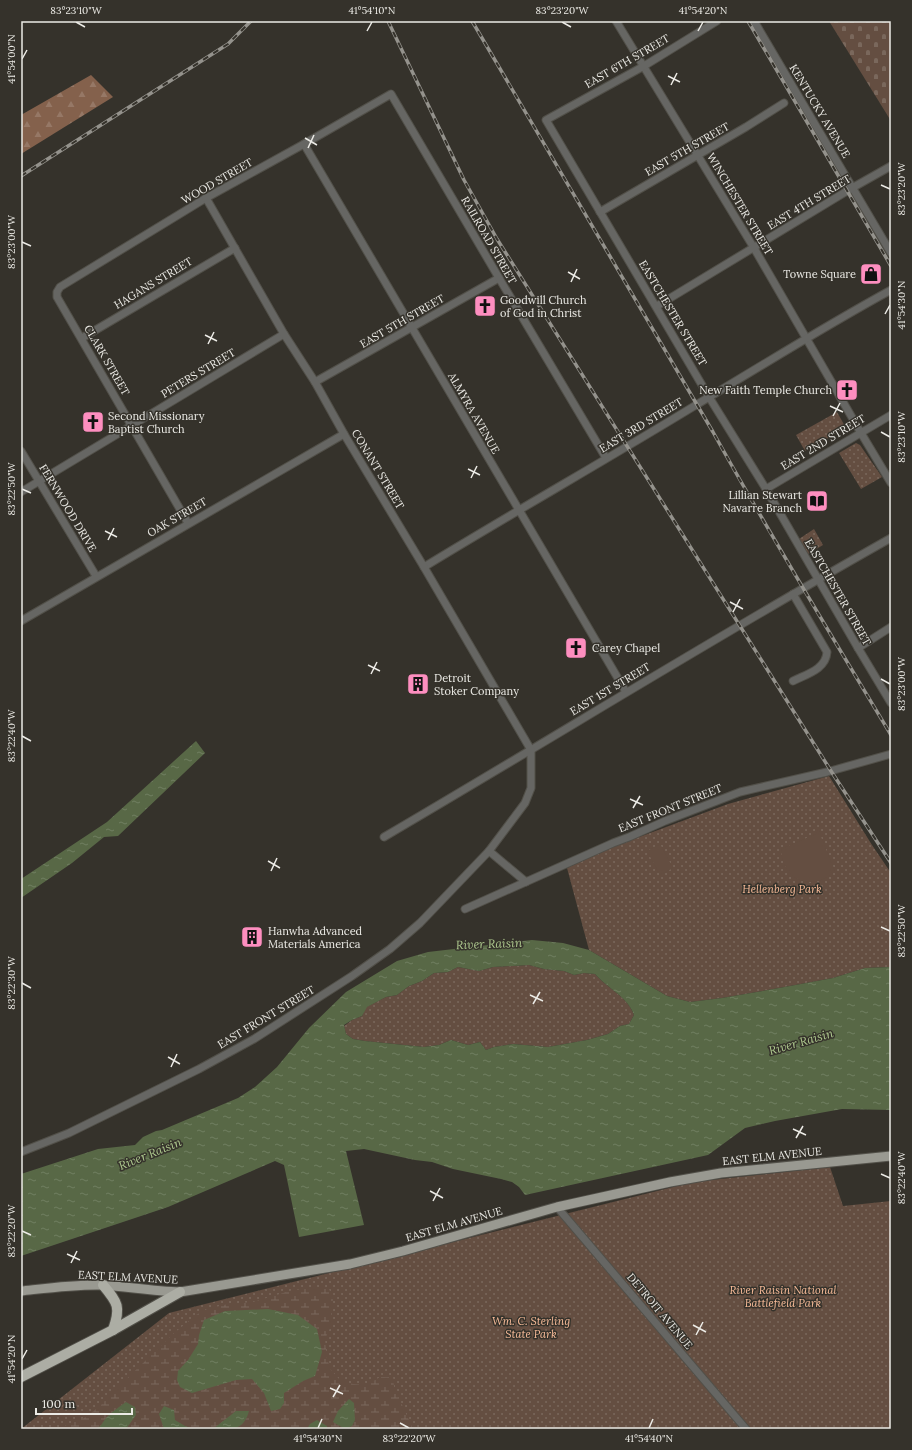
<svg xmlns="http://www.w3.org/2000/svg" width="912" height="1450" font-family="Lora,serif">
<defs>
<pattern id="green-dots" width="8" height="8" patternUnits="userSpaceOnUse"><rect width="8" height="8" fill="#644e41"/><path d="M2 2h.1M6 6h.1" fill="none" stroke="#7a685c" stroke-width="1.8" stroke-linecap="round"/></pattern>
<pattern id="forest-firs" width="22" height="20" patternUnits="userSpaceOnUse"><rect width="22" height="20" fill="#84614c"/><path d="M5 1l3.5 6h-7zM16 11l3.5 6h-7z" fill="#967866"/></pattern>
<pattern id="wetland-marsh" width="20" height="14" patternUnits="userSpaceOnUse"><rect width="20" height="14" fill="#644e41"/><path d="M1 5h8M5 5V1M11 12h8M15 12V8" fill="none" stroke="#7a685c"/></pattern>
<pattern id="cemetery-stones" width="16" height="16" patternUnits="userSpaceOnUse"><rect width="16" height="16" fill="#644e41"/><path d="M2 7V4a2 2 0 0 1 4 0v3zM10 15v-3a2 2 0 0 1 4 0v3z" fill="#7a685c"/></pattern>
<pattern id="water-ripples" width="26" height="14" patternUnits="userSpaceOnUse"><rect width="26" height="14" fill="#586846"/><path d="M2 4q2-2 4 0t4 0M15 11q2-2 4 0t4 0" fill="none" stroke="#707e61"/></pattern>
</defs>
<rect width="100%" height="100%" fill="#35322b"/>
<!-- green -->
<g fill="url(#green-dots)">
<polygon points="837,412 846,428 805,451 796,435"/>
<polygon points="856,443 860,445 882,477 861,489 839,453"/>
<polygon points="814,529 823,545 808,554 799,539"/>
<polygon points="829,776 872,845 891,873 891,967 865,968 833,978 779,988 722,998 690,1002 667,996 589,950 567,868 615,846 728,804"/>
<path d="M529 965 544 969 564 971 574 975 584 973 595 974C607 988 628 997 634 1015L629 1024 620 1026 608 1034 587 1040 548 1047 513 1044 494 1047 486 1050 480 1042 468 1045 451 1040 439 1045 424 1047 365 1041 353 1039 346 1034 344 1026 352 1020 362 1016 366 1007 386 997 397 995 409 986 422 981 434 973 448 972 458 967 479 971 493 967Z"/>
<polygon points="830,1167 843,1206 891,1201 891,1429 21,1429 169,1313 693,1182"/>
</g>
<!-- forest -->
<polygon fill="url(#forest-firs)" points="91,75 113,97 21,154 21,115"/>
<!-- wetland -->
<path fill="url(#wetland-marsh)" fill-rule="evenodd" d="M319 1288 329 1289 333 1299 331 1326 325 1339 327 1359 331 1370 340 1380 353 1384 367 1385 380 1377H393L394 1387 413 1429H345C359 1423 354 1415 354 1403L333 1421 345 1429H327V1426L310 1424 307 1429H235C243 1425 247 1419 249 1411H236L213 1429H193L185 1426 175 1419 162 1425 164 1429H126L136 1415 126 1402C119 1407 113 1411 107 1417 103 1421 102 1426 96 1429H57L86 1417 101 1405 112 1393 173 1334 196 1315 207 1309 228 1304 253 1302 293 1290ZM225 1311H241L315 1376C304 1380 293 1385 284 1393V1403L267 1404 264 1393 252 1379 236 1380 205 1390 178 1371 188 1360 198 1344Z"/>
<!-- cemetery -->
<polygon fill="url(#cemetery-stones)" points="829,21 891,21 891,121"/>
<!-- pitch -->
<g fill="#644e41">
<path d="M818 830 823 833 821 837 835 871C812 893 782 880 781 849L816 834Z"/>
<polygon points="660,844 673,868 660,875 647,851"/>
</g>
<!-- water -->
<g fill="url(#water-ripples)" fill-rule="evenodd">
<polygon points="196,741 205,753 118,836 104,837 72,863 21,898 21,879 107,822"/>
<path d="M532 940 563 943 589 950 667 996 690 1002 722 998 779 988 833 978 865 968 891 967V1110L842 1109 775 1121 745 1128 708 1155 525 1195 519 1187 512 1182 501 1179 453 1169 432 1162 415 1160 364 1149 346 1151 364 1225 299 1237 284 1165 275 1161 168 1207 21 1256V1174L98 1149 135 1145 143 1137 156 1131 162 1130 238 1098 255 1087 277 1067 309 1028 346 992 397 961 428 952ZM529 965 544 969 564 971 574 975 584 973 595 974C607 988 628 997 634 1015L629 1024 620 1026 608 1034 587 1040 548 1047 513 1044 494 1047 486 1050 480 1042 468 1045 451 1040 439 1045 424 1047 365 1041 353 1039 346 1034 344 1025 352 1020 362 1016 367 1007 386 997 397 995 409 986 422 981 434 973 448 972 458 967 479 971 493 967Z"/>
<polygon points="268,1309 298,1315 317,1329 322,1352 315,1376 303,1381 284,1393 284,1403 280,1409 271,1411 264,1393 252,1379 236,1380 192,1393 180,1387 177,1380 178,1371 188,1360 198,1344 199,1335 204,1320 225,1311"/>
<polygon points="349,1399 354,1403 355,1420 352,1426 345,1429 333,1422 338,1411"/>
<path d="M126 1402 135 1407 136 1415 126 1429H96C102 1426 103 1421 107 1417 113 1411 119 1407 126 1402Z"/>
<polygon points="164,1406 174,1410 175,1420 185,1426 193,1429 164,1429 159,1414"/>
<path d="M236 1411H249C243 1432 231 1429 213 1429Z"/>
<polygon points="317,1420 327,1426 327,1429 307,1429 310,1424"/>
</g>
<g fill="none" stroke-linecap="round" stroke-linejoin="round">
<!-- minor casing -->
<g stroke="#525049" stroke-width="9">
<g id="minor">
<polyline points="616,21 754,248 861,433 891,483"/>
<polyline points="717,21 644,66 546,120 709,397 766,489 858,648 891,703"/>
<polyline points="754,21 891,253"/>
<polyline points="304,144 626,692"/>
<polyline points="600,212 746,127 784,103"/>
<polyline points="657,306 852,188 891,166"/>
<polyline points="82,338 235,248"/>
<polyline points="315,382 499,278"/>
<polyline points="21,451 96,576"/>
<polyline points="766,489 891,415"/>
<polyline points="21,492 284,334"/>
<polyline points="188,523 57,297 57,292 60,287 206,198 304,144 391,94 499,278 606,458"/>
<path d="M424 567C514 512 606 460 696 405 761 366 825 326 891 290"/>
<path d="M793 594 827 652C826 669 807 674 793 681"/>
<polyline points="21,621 344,434"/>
<polyline points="858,648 891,627"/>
<path d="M384 837C553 738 720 634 891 538"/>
<polyline points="489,851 526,882"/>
<polyline points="465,909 613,843 629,837 665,821 740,792 827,772 891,754"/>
<polyline points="21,1152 69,1133 199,1069 254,1039 352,976 390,949 420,923 489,851 525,803 531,788 531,750 424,567 344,434 315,382 284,334 206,198"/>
<polyline points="557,1207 746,1429"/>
</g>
</g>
<!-- major casing -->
<g stroke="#525049" stroke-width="11">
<path id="major" d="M21 1291C48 1288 76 1284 104 1285 129 1287 154 1291 180 1292L350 1264 403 1251 557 1207 670 1182 721 1173 891 1156"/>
</g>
<!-- highway casing -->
<g stroke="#525049" stroke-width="12">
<g id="highway">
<path d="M103 1285C118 1303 121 1307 113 1330"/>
<polyline points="21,1377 113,1330 180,1292"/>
</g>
</g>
<!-- minor -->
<use href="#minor" stroke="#666663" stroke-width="7"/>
<!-- major -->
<use href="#major" stroke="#999991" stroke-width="9"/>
<!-- highway -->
<use href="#highway" stroke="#acada4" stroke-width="10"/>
<!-- rail casing -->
<g stroke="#94928c" stroke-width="3.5">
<g id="rail">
<polyline points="388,21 464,180 497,239 831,771 891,863"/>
<path d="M472 21 713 432C770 535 831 635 891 735"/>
<polyline points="748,21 891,266"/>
<polyline points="21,176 228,44 251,21"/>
</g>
</g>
<!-- rail -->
<use href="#rail" stroke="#35322b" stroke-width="2" stroke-dasharray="6" stroke-linecap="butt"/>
</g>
<!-- ticks -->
<path fill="none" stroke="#ecebe6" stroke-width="1.5" d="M76 22 85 27M562 22 571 27M367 31 372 22M698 31 703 22M22 59 27 50M668 76 680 82M671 85 677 73M305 138 317 145M308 148 314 135M881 185 890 189M22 242 31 246M568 272 580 279M571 282 577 269M885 314 890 305M205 335 217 341M208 344 214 332M830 406 843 412M833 416 840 403M881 432 890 437M468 469 480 475M471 478 477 466M22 489 31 493M105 531 117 537M108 540 114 528M730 602 743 609M733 612 740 599M368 665 380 671M371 674 377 662M881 679 890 684M22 736 31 741M630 799 643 805M633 808 640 796M268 861 280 868M271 871 277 858M881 927 890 931M22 983 31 988M530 995 543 1001M533 1004 540 992M168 1057 180 1064M171 1067 177 1054M793 1129 806 1135M796 1138 803 1126M881 1174 890 1178M430 1191 443 1198M433 1201 440 1188M22 1231 31 1235M67 1254 80 1260M71 1263 77 1251M693 1325 706 1332M696 1335 703 1322M22 1359 27 1350M330 1388 343 1394M333 1397 340 1385M400 1423 409 1428M318 1428 322 1419M649 1428 653 1419"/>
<!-- icons -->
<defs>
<g id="shop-square" transform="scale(1.15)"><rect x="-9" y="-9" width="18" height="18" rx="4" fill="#fd8ebf" stroke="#35322b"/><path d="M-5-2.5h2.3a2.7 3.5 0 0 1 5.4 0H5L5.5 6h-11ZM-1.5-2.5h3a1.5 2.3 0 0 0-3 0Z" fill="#111"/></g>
<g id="church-square" transform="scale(1.15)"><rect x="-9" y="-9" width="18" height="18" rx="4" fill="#fd8ebf" stroke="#35322b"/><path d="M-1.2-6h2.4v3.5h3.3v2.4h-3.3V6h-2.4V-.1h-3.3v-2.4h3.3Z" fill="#111"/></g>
<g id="library-square" transform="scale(1.15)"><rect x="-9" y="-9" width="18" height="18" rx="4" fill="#fd8ebf" stroke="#35322b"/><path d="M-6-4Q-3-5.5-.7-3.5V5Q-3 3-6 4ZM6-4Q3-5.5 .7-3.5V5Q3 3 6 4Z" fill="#111"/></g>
<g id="building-square" transform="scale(1.15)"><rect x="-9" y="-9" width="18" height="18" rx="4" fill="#fd8ebf" stroke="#35322b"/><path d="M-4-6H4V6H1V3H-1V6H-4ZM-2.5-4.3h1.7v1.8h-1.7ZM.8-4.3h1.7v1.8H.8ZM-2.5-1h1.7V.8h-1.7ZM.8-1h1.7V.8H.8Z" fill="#111"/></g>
</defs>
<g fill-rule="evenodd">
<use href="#shop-square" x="871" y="274"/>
<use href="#church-square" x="485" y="306"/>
<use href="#church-square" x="847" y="390"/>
<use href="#church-square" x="93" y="422"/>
<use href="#library-square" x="817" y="501"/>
<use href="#church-square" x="576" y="648"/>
<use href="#building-square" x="418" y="684"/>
<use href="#building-square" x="252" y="937"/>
</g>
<g text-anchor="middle" stroke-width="3" stroke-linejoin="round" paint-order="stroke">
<!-- street labels -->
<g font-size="11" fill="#ecebe6" stroke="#35322b">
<text transform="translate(627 61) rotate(-30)" y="4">EAST 6TH STREET</text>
<text transform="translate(820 111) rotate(59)" y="4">KENTUCKY AVENUE</text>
<text transform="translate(687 149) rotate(-30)" y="4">EAST 5TH STREET</text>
<text transform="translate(217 181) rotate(-30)" y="4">WOOD STREET</text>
<text transform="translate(809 202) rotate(-31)" y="4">EAST 4TH STREET</text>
<text transform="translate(740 204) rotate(59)" y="4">WINCHESTER STREET</text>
<text transform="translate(489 240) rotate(60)" y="4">RAILROAD STREET</text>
<text transform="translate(153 283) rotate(-31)" y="4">HAGANS STREET</text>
<text transform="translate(673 313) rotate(59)" y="4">EASTCHESTER STREET</text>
<text transform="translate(402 321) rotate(-30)" y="4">EAST 5TH STREET</text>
<text transform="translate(107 360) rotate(60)" y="4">CLARK STREET</text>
<text transform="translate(198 373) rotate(-31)" y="4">PETERS STREET</text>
<text transform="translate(474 413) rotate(60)" y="4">ALMYRA AVENUE</text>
<text transform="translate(641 425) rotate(-31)" y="4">EAST 3RD STREET</text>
<text transform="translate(823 442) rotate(-31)" y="4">EAST 2ND STREET</text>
<text transform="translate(378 469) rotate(59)" y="4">CONANT STREET</text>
<text transform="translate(68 508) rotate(59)" y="4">FERNWOOD DRIVE</text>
<text transform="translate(177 517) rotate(-30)" y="4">OAK STREET</text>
<text transform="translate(838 592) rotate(60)" y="4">EASTCHESTER STREET</text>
<text transform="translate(610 689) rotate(-31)" y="4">EAST 1ST STREET</text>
<text transform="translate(670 808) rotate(-22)" y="4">EAST FRONT STREET</text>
<text transform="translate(266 1017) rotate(-31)" y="4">EAST FRONT STREET</text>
<text transform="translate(772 1156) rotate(-6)" y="4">EAST ELM AVENUE</text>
<text transform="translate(454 1224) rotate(-16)" y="4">EAST ELM AVENUE</text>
<text transform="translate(128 1277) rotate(3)" y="4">EAST ELM AVENUE</text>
<text transform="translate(660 1311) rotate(50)" y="4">DETROIT AVENUE</text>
</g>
<!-- poi labels -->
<g font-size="11" fill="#ecebe6" stroke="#35322b" text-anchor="start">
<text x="856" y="278" text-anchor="end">Towne Square</text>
<text x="500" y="304">Goodwill Church<tspan x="500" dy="13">of God in Christ</tspan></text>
<text x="832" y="394" text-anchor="end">New Faith Temple Church</text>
<text x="108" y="420">Second Missionary<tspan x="108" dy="13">Baptist Church</tspan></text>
<text x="802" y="499" text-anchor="end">Lillian Stewart<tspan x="802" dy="13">Navarre Branch</tspan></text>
<text x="592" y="652">Carey Chapel</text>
<text x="434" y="682">Detroit<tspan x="434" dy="13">Stoker Company</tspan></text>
<text x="268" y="935">Hanwha Advanced<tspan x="268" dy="13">Materials America</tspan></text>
</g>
<!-- park labels -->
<g font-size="11" font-style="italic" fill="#f9bc99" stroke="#35322b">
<text x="782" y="893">Hellenberg Park</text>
<text x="783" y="1294">River Raisin National<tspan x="783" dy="13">Battlefield Park</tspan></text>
<text x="531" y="1325">Wm. C. Sterling<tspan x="531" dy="13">State Park</tspan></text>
</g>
<!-- water labels -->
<g font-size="12" font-style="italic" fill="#afca8f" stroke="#35322b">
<text transform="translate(489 944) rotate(-2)" y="4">River Raisin</text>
<text transform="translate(801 1042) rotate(-16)" y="4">River Raisin</text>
<text transform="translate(150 1154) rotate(-22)" y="4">River Raisin</text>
</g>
</g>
<!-- border -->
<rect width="912" height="1450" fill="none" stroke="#35322b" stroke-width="44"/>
<!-- scale -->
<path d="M36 1408v6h96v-6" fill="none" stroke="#ecebe6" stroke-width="2"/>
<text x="42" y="1408" font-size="12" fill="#ecebe6" stroke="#35322b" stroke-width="3" paint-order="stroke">100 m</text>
<rect x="22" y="22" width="868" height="1406" fill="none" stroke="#ecebe6" stroke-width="1.5"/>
<g font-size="10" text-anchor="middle" fill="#ecebe6">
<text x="76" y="14">83°23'10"W</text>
<text x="372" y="14">41°54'10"N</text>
<text x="562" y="14">83°23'20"W</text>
<text x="703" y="14">41°54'20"N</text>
<text transform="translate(11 59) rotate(-90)" y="4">41°54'00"N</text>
<text transform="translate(901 189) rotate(-90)" y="4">83°23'20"W</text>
<text transform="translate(11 242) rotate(-90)" y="4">83°23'00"W</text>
<text transform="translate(901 305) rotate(-90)" y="4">41°54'30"N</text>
<text transform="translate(901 437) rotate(-90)" y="4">83°23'10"W</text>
<text transform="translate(11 489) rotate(-90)" y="4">83°22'50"W</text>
<text transform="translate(901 684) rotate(-90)" y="4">83°23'00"W</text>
<text transform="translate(11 736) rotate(-90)" y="4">83°22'40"W</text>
<text transform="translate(901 931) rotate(-90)" y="4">83°22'50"W</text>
<text transform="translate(11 983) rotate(-90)" y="4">83°22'30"W</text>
<text transform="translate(901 1178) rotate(-90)" y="4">83°22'40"W</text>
<text transform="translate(11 1231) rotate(-90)" y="4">83°22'20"W</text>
<text transform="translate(11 1359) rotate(-90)" y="4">41°54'20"N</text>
<text x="318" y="1442">41°54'30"N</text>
<text x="409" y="1442">83°22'20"W</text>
<text x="649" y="1442">41°54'40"N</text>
</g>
</svg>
